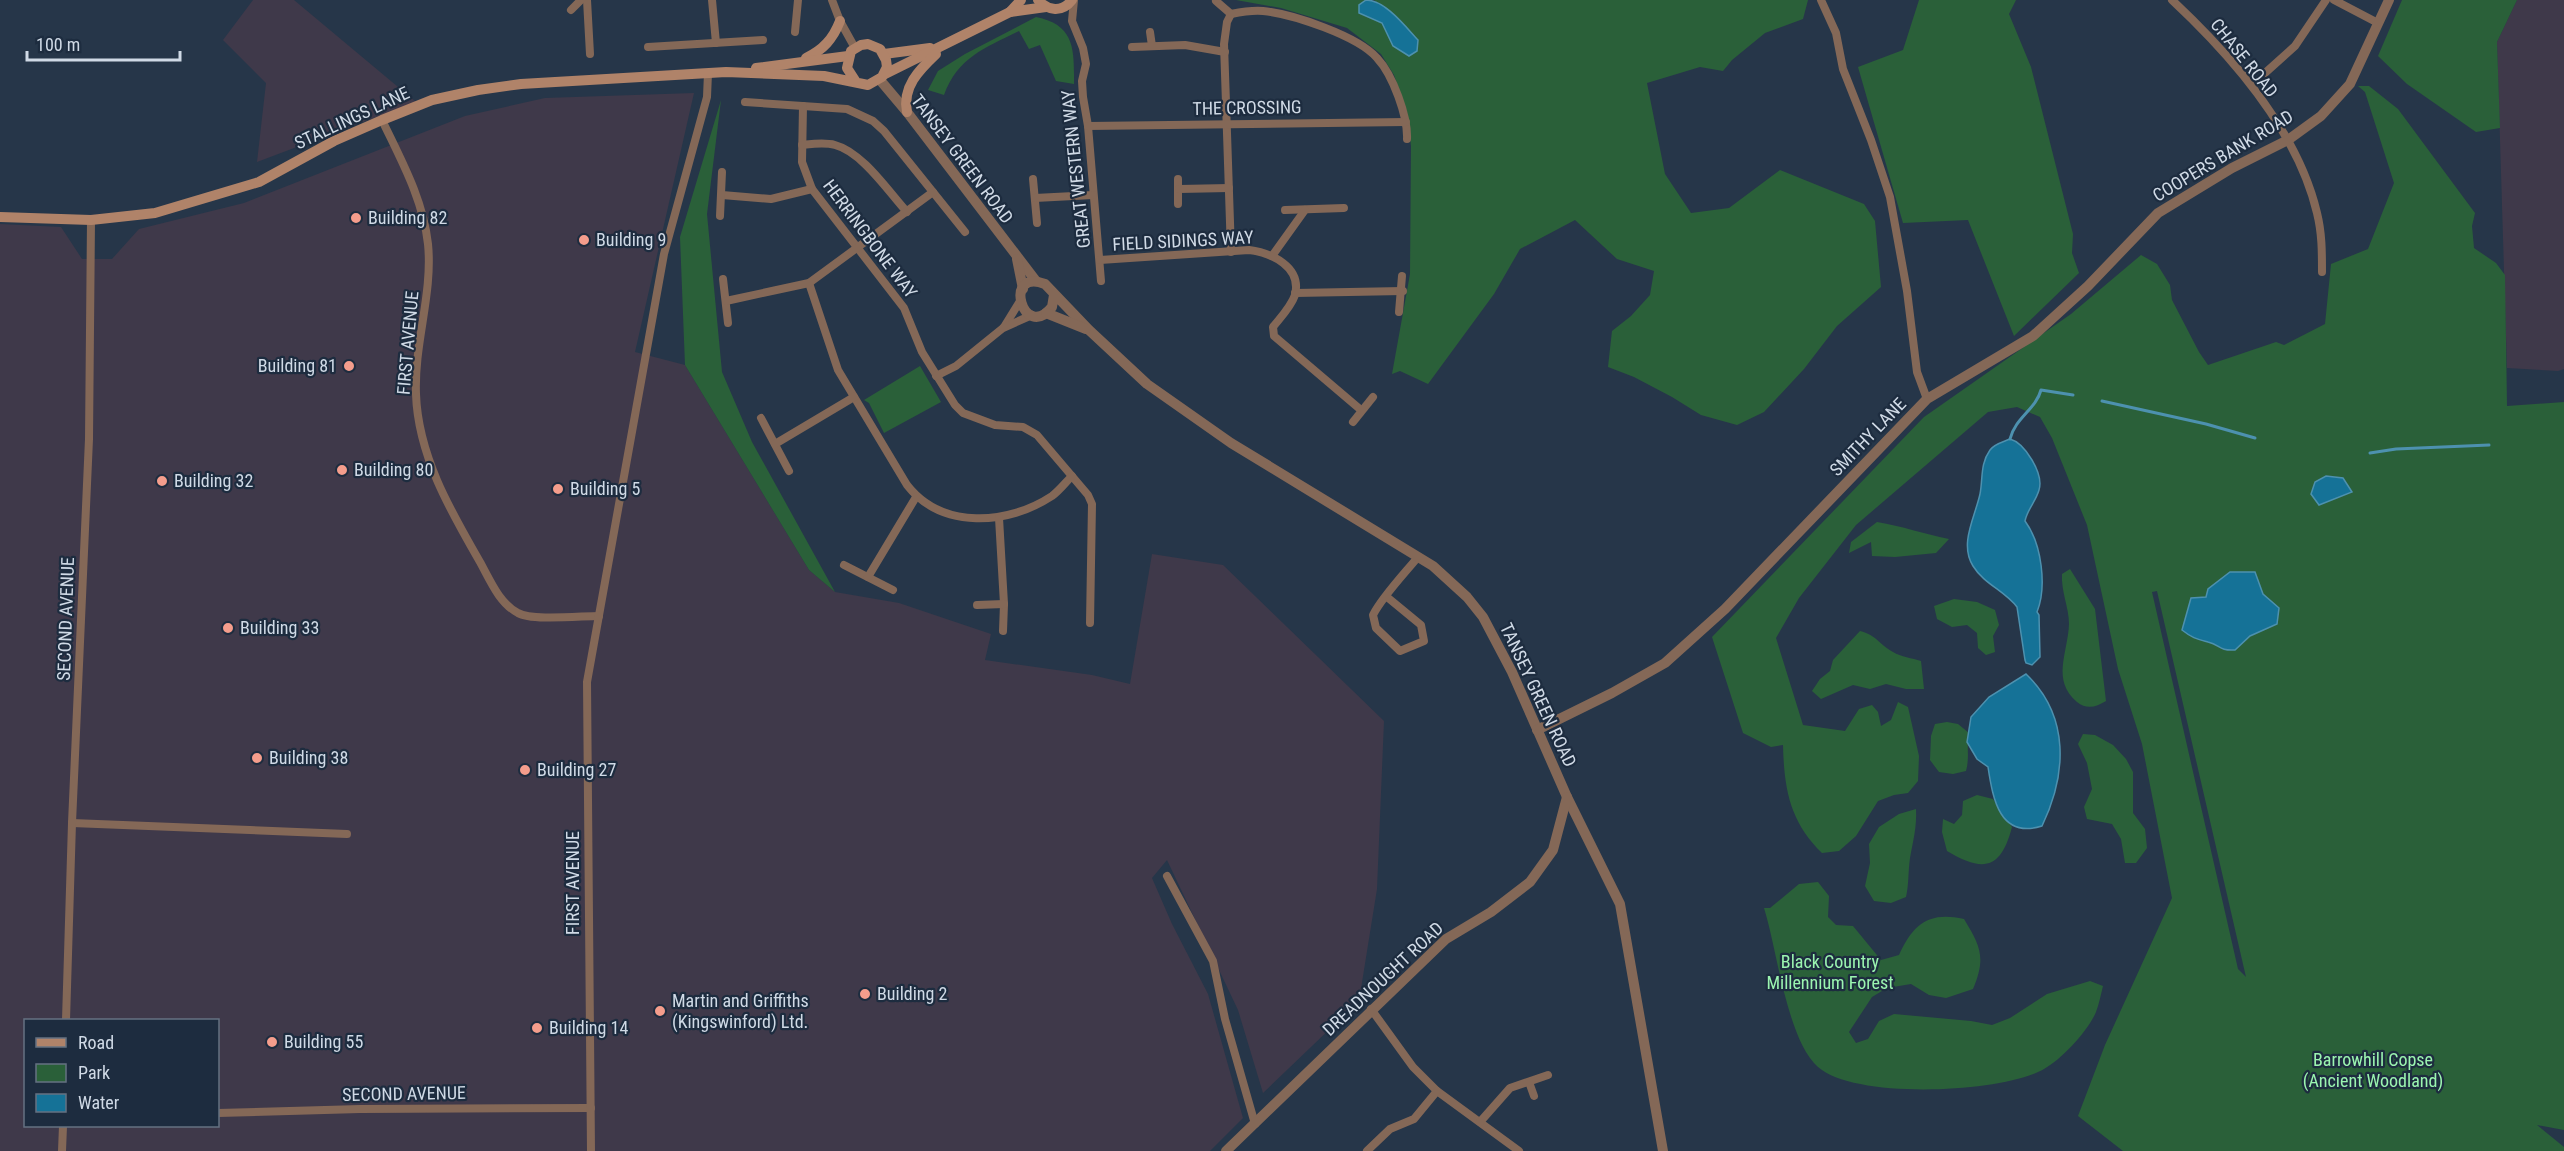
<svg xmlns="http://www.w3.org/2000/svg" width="2564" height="1151" font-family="'Roboto Condensed',sans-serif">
<rect width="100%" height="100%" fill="#263649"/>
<!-- industrial -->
<g fill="#3f394a" fill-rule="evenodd">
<polygon points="253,0 294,0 416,102 257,162 266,83 223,40"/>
<polygon points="2517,0 2564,0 2564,369 2558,371 2507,368 2497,42"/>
<path d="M694 93 635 352 685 365 809 570 835 592 899 603 991 634 985 660 1092 675 1130 684 1152 554 1223 565 1384 721 1377 889 1359 1001 1263 1093 1238 1010 1167 860 1152 878 1172 924 1208 994 1243 1118 1210 1151H0V224L61 227 82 259H112L139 229 244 203 465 116 545 98ZM26 1020H218V1126H26Z"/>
</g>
<!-- green -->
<g fill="#2a6039" fill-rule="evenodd">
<polygon points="1236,0 1366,0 1359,5 1368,17 1382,23 1393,46 1418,40 1374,0 1808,0 1803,19 1765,33 1732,60 1723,71 1700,67 1647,83 1665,174 1691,213 1729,208 1780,170 1864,204 1875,221 1881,287 1837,326 1804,369 1764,412 1737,425 1701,415 1672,397 1634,377 1608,367 1612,331 1631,316 1650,295 1654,271 1617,259 1575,220 1520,249 1494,294 1428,384 1400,371 1392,374 1410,274 1411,146 1407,112 1394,75 1381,54 1347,28 1281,8"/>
<polygon points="1919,0 2016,0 2009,14 2031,67 2073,234 2072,253 2079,273 2014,336 1968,220 1903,223 1858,67 1903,50"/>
<polygon points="2402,0 2517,0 2497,42 2500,128 2476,132 2407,84 2378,56"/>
<path d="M1036 17C1076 25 1074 51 1074 84L1056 81 1040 45 1029 49 1019 31C985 48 958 57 944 95L928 90 938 71 965 54Z"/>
<path d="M2358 86H2369L2398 109 2475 213 2472 226 2474 248 2496 263 2505 275 2507 406 2564 402V1130L2537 1125 2564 1147V1151H2123L2078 1116 2105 1045 2172 898 2142 744 2118 669 2087 525 2052 438 2040 417 2017 407 1988 412 1856 525 1799 598 1776 638 1803 725 1845 731 1859 709 1872 705 1878 712 1881 726 1891 720 1898 702 1908 707 1919 756 1918 781 1908 793 1894 795 1878 801 1856 836 1839 851 1822 853C1790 822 1784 789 1783 745L1771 747 1743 733 1712 637 1924 417 2071 314 2141 255 2157 264 2170 285 2172 300 2199 352 2208 365 2276 342 2284 345 2325 324 2331 264 2368 249 2394 183 2365 92ZM2157 591 2246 977 2238 969 2152 592Z"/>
<polygon points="721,100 707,214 722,372 752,442 835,592 809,570 685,365 680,237"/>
<polygon points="920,366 941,402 884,433 869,403 864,400"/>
<path d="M1877 522C1902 526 1924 534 1949 539L1936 553 1895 557 1872 556 1871 542 1849 553 1851 542Z"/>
<path d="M2070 569 2095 609 2106 701C2096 707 2087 710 2077 702 2051 680 2068 653 2069 624 2069 607 2061 592 2062 574Z"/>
<polygon points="1954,599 1977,602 1995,610 1999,625 1993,636 1995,652 1986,655 1978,648 1977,633 1967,625 1952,627 1937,619 1934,606"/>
<path d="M1860 631C1876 635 1879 644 1893 652 1901 657 1912 658 1921 661L1924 689H1906L1886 684 1870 689 1853 685 1821 699 1812 691 1820 679 1830 671 1833 660Z"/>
<path d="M1947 722 1958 724 1969 733C1966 746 1970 757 1966 771L1953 774 1939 772 1930 760 1931 736 1935 724Z"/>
<polygon points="2083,734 2095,735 2113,745 2126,759 2133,772 2133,813 2145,829 2147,848 2136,863 2125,863 2121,839 2112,824 2087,819 2084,807 2092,789 2087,763 2078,744"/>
<path d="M1977 795 1993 799 2012 827C2001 869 1984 873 1947 851L1942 832 1943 819 1954 824 1962 815 1963 801Z"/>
<path d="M1916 809C1917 827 1913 841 1910 858 1908 872 1909 884 1906 897L1891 903 1874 901 1865 886 1870 863 1869 844 1879 827 1899 814Z"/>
<path d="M1818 882 1829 896 1828 917 1836 925 1853 926 1881 960 1899 955C1913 924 1929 911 1964 919 1981 947 1986 958 1973 989L1946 998 1929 995 1911 984 1887 988 1872 997 1849 1032 1856 1043 1868 1039 1879 1021 1894 1014 1971 1021 1992 1025 2010 1018 2047 994 2090 981 2103 986C2101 994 2099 1004 2096 1012 2088 1031 2062 1059 2044 1069 2003 1093 1855 1100 1818 1067 1787 1040 1777 949 1764 908H1770L1799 884Z"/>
</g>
<!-- water -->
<g fill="#157297" stroke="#4d91af" stroke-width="1.5">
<path d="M1366 0C1385 0 1405 26 1418 40L1417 51 1409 56 1393 46 1382 23 1359 13V5Z"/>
<path d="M2010 439C2025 443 2044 474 2039 490 2036 501 2027 510 2025 521 2042 544 2047 587 2037 612L2039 615 2040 657 2032 665 2026 663 2025 660 2017 607C2005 591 1984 584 1973 566 1959 544 1975 517 1980 494 1983 479 1980 464 1990 450 1994 444 2003 442 2010 439Z"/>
<polygon points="2326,476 2343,478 2352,492 2319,505 2311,494 2315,482"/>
<path d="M2230 572H2255L2263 594 2279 608 2277 624 2250 636 2235 650C2218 651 2221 645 2208 642 2197 639 2192 638 2182 630L2191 598 2206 597 2208 589Z"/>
<path d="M2026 674C2070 716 2067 774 2042 826 2000 839 1993 800 1988 767L1977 759 1967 742 1971 717 1989 697Z"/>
</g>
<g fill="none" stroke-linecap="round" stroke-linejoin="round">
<!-- stream -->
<g stroke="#4d91af" stroke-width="3">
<polyline points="2102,401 2206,424 2255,438"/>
<path d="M2010 439C2015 418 2036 409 2041 390L2073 395"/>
<polyline points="2370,453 2396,449 2489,445"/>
</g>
<!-- minor -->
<g stroke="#846857" stroke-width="8">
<polyline points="587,0 590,54"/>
<polyline points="712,0 716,43"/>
<polyline points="832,0 840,21 855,48"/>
<polyline points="1074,0 1072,21 1083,48 1086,64 1082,81 1083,97 1088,126 1101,281"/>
<polyline points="1821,0 1836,33 1843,69 1871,140 1890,197 1907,291 1917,372 1927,399"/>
<path d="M2172 0C2232 56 2298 132 2317 213 2322 233 2322 252 2322 272"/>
<polyline points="2334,0 2378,23"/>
<polyline points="1216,1 1231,14"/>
<polyline points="571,10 581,0"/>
<path d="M1231 14C1241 12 1253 10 1263 11 1293 14 1358 36 1377 58 1393 75 1408 117 1407 139"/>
<polyline points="1231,14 1227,22 1224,44 1231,252"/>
<polyline points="795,32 798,0"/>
<polyline points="1150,32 1152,46"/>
<polyline points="648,47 763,40"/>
<polyline points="1132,47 1185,45 1225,52"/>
<polyline points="2265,73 2295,46 2326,0"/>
<polyline points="745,102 847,109 873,121 884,131 965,232"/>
<polyline points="803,106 802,162 812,189 904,308 922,352 955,405 963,413 995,425 1023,427 1037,435 1088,495 1092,504 1090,623"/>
<path d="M382 120C401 160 423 199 428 244 433 294 414 343 416 394 418 455 450 510 480 562 490 580 499 603 518 613 531 621 581 616 599 616"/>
<polyline points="1088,126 1406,122"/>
<path d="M802 145C812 144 824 142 835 145 862 152 888 191 907 212"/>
<polyline points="1033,179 1037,223"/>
<polyline points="1178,179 1178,204"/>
<polyline points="1179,189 1229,188"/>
<polyline points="722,195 771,199 812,189"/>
<polyline points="1035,198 1093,195"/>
<polyline points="1285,210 1344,208"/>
<polyline points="720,216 722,172"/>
<polyline points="1272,256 1305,210"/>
<path d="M1100 260 1249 250C1272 253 1302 267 1295 295 1291 307 1280 318 1273 327L1274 336 1361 410"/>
<polyline points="723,279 728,323"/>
<path d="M809 283 838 370 907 485C942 530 1008 525 1052 496 1059 491 1065 483 1072 476"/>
<polyline points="1295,293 1403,291"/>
<polyline points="726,301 809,283 933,192"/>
<polyline points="1399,312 1402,276"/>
<polyline points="1004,327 1020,301"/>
<polyline points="936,376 956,366 1003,328 1032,315"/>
<polyline points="761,418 789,471"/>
<polyline points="1353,422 1373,397"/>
<polyline points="775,444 854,397"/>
<polyline points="999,518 1004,604 1003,631"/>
<polyline points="844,565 893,590"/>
<polyline points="868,577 916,497"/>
<path d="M1387 597 1421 625 1424 641 1400 651 1376 628 1373 615C1382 597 1404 574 1418 557"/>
<polyline points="977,605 1004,604"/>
<polyline points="72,823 347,834"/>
<polyline points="1167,876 1213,961 1225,1019 1255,1124"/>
<polyline points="1371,1009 1413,1067 1437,1091 1519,1151"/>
<polyline points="66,1020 72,823 89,439 91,220"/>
<polyline points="1529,1082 1534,1096"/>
<polyline points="218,1113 360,1109 591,1108"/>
<polyline points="1480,1122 1510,1088 1548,1075"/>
<polyline points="62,1151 63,1126"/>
<polyline points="591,1151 587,682 664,254 707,97 708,73"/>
<polyline points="1367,1151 1390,1129 1414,1119 1437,1091"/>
</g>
<!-- tertiary -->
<g stroke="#846857" stroke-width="10">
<polyline points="880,80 907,112 1036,281"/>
<polyline points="1017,259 1023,289"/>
<path d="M1054 295 1052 307C1023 343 1002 267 1045 284L1089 330 1147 384 1231 443 1433 566 1467 597 1483 617 1512 672 1567 797 1620 904 1663 1151"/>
<polyline points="1046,313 1086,329"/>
<polyline points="1537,730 1612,693 1665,663 1725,609 1927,399 2033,336 2088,286 2158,213 2232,168 2288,140 2321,116 2350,84 2389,0"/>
<polyline points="1226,1151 1446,939 1491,912 1530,882 1553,850 1567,797"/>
</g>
<!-- secondary -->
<g stroke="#b08369" stroke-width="10">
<path d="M1038 0C1048 11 1062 13 1072 0"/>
<polyline points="1010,12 1021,0"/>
<polyline points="884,54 930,48"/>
<path d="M806 58C823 50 833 39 840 21"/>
<polyline points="756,68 848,56"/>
<polyline points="885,74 1010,12 1046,7"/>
<path d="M907 112C902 87 919 70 936 54"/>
<polyline points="0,217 91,220 155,213 259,182 334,141 382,120 432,100 478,90 521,84 726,72 824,76 868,85 882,77 887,67 886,60 880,49 868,44 861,45 851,51 847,68 856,82"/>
</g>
</g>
<!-- markers -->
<g fill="#f49d8c" stroke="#1d2c3f" stroke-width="2">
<circle cx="356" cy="218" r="6"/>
<circle cx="584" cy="240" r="6"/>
<circle cx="349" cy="366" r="6"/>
<circle cx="342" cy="470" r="6"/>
<circle cx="162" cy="481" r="6"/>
<circle cx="558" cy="489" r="6"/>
<circle cx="228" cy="628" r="6"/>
<circle cx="257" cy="758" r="6"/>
<circle cx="525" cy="770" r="6"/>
<circle cx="865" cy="994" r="6"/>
<circle cx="660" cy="1011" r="6"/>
<circle cx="537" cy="1028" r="6"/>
<circle cx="272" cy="1042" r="6"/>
</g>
<g text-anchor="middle" stroke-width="4.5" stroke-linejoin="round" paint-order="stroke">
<!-- street labels -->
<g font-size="18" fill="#d0dae6" stroke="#1d2c3f">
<text transform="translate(2244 58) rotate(51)" y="6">CHASE ROAD</text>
<text transform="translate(1247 108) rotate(-1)" y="6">THE CROSSING</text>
<text transform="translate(352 118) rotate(-25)" y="6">STALLINGS LANE</text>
<text transform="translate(2223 156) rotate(-31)" y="6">COOPERS BANK ROAD</text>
<text transform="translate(962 159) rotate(53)" y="6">TANSEY GREEN ROAD</text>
<text transform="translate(1076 169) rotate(-96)" y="6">GREAT WESTERN WAY</text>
<text transform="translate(870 239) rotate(53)" y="6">HERRINGBONE WAY</text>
<text transform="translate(1183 241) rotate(-3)" y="6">FIELD SIDINGS WAY</text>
<text transform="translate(408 343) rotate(-85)" y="6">FIRST AVENUE</text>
<text transform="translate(1868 437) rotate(-46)" y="6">SMITHY LANE</text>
<text transform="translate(66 619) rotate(-88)" y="6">SECOND AVENUE</text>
<text transform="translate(1538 695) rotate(65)" y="6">TANSEY GREEN ROAD</text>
<text transform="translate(573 883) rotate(-90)" y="6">FIRST AVENUE</text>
<text transform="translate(1383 979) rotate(-43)" y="6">DREADNOUGHT ROAD</text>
<text transform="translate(404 1094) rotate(-1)" y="6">SECOND AVENUE</text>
</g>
<!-- poi labels -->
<g font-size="18" fill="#d0dae6" stroke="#1d2c3f" text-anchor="start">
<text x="368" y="224">Building 82</text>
<text x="596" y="246">Building 9</text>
<text x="337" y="372" text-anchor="end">Building 81</text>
<text x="354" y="476">Building 80</text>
<text x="174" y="487">Building 32</text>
<text x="570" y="495">Building 5</text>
<text x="240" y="634">Building 33</text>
<text x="269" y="764">Building 38</text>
<text x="537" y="776">Building 27</text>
<text x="877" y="1000">Building 2</text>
<text x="672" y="1007">Martin and Griffiths<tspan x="672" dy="21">(Kingswinford) Ltd.</tspan></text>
<text x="549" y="1034">Building 14</text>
<text x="284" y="1048">Building 55</text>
</g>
<!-- park labels -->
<g font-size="18" fill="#9bf5b0" stroke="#1d2c3f">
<text x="1830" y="968">Black Country<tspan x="1830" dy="21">Millennium Forest</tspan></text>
<text x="2373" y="1066">Barrowhill Copse<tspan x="2373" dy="21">(Ancient Woodland)</tspan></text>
</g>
</g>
<!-- legend -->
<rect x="24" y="1019" width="195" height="108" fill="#1d2c3f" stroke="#657282" stroke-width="1.5"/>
<rect x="36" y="1038" width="30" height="9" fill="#b08369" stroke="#657282" stroke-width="1.5"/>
<text x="78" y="1049" font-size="18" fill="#d0dae6">Road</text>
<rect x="36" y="1064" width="30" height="18" fill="#2a6039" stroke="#657282" stroke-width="1.5"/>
<text x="78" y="1079" font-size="18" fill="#d0dae6">Park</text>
<rect x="36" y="1094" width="30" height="18" fill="#157297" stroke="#657282" stroke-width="1.5"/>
<text x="78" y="1109" font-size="18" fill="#d0dae6">Water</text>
<!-- scale -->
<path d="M27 51v9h153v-9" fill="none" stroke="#d0dae6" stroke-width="3"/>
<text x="36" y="51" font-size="18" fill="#d0dae6" stroke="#1d2c3f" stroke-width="4.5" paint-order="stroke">100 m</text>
</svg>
